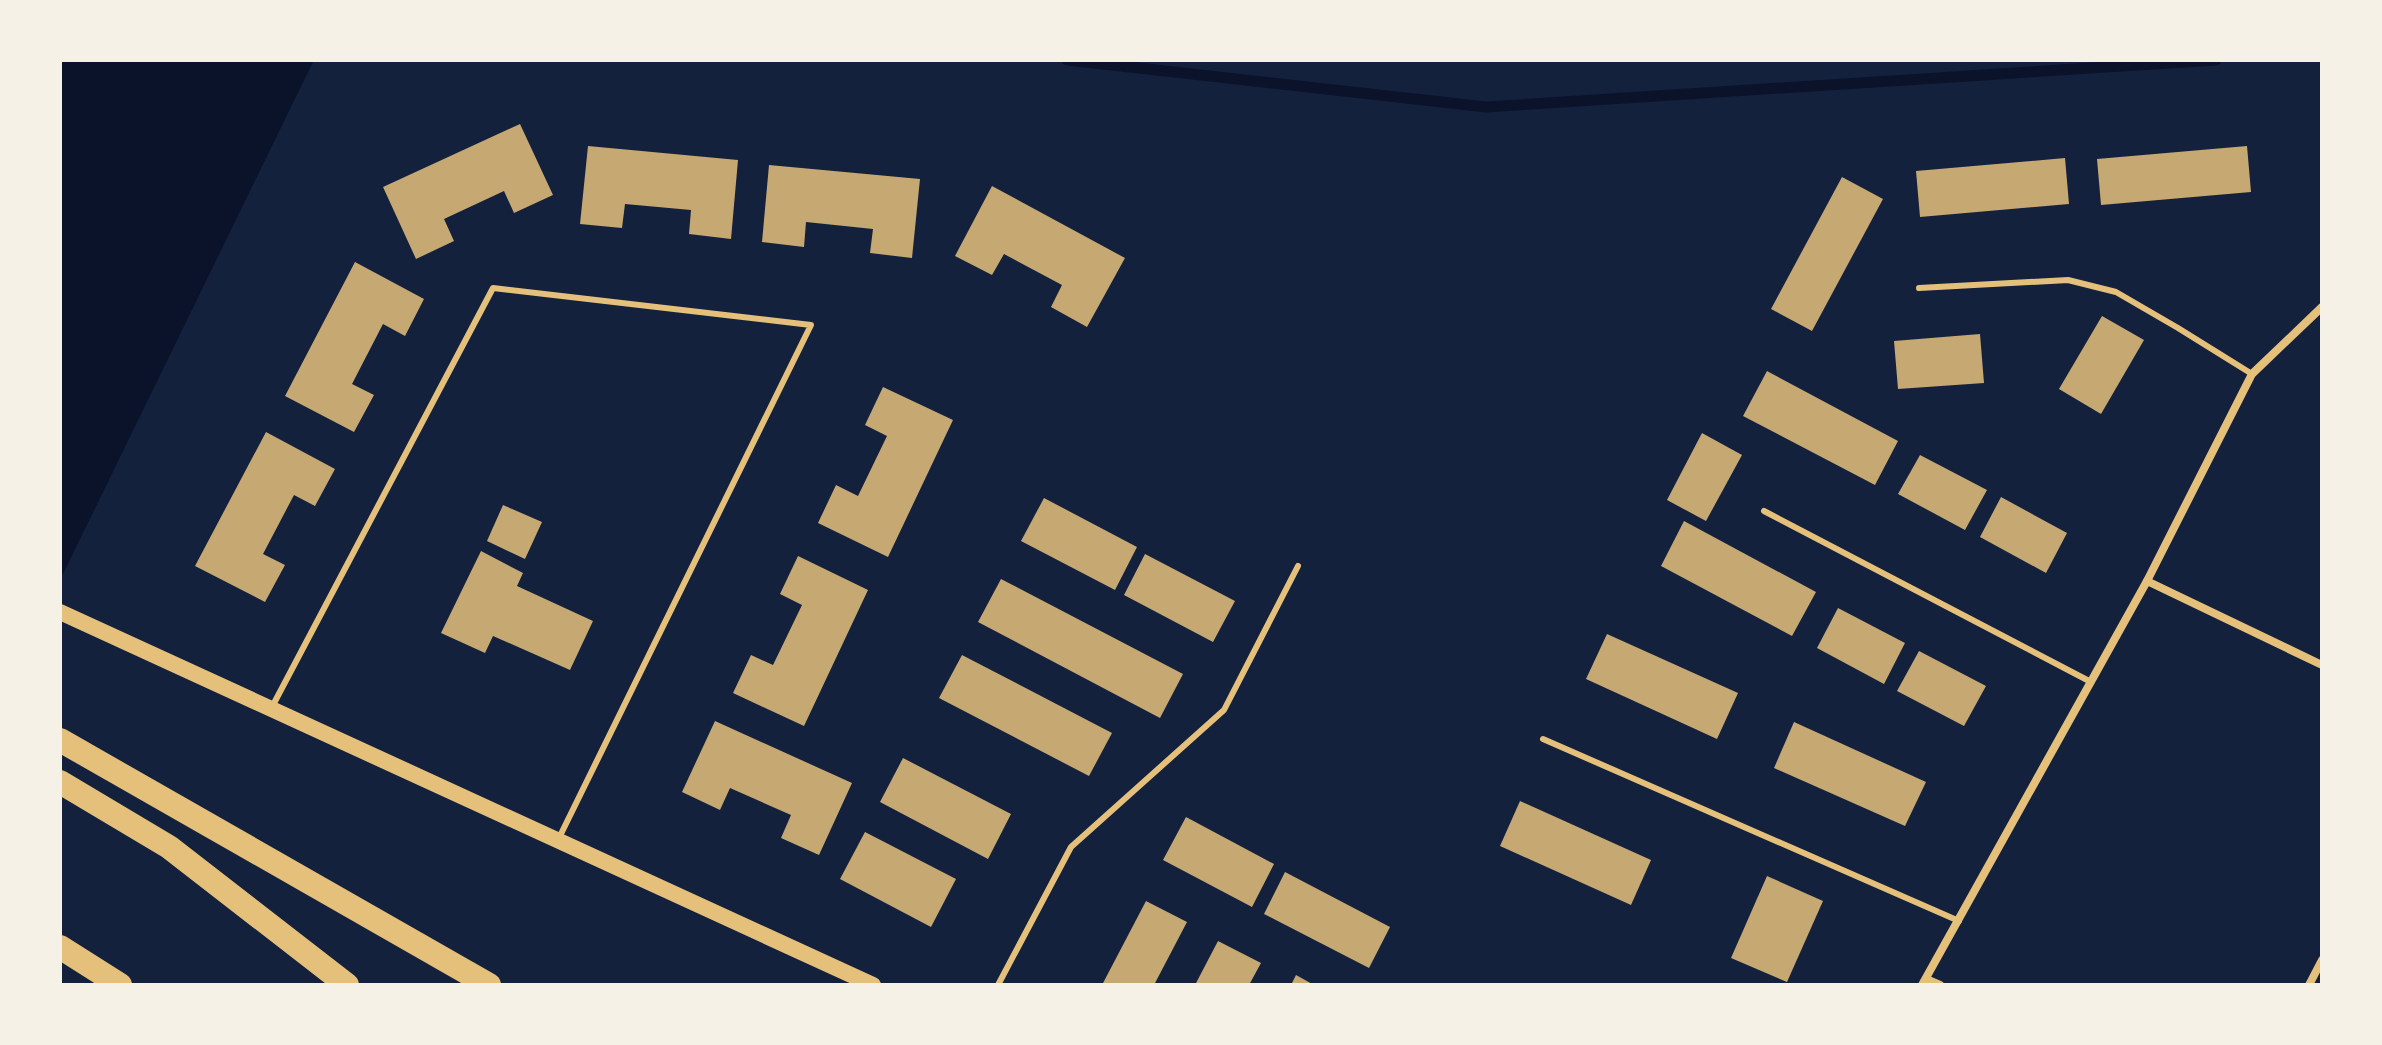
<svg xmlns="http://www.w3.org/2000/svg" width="2382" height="1045" font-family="'DejaVu Sans',sans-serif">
<rect width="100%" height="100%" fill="#14213d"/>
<!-- water -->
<polygon fill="#0b132b" points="60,60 314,60 63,574 60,573"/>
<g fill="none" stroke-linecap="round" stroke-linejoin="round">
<!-- stream -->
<polyline stroke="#0b132b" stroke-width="11" points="1067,60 1486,107 2216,60"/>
</g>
<!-- building -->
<g fill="#c6a872">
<polygon points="520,124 553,195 514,213 504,191 444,219 454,241 416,259 383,187"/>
<polygon points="588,146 738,160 731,239 689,234 691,210 625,204 622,228 580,224"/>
<polygon points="2247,146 2251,192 2101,205 2097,159"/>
<polygon points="2065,158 2069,204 1920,217 1916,171"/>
<polygon points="769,165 920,179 912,258 870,253 873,229 806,222 804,247 762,242"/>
<polygon points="1842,177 1883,199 1812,331 1771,309"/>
<polygon points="992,186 1125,258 1087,327 1051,307 1062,285 1004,254 992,275 955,256"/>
<polygon points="355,262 424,299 405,336 383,324 352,384 374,395 354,432 285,396"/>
<polygon points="2102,316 2144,340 2101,414 2059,389"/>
<polygon points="1980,334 1984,383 1898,389 1894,341"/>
<polygon points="1767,371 1898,441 1875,485 1743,416"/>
<polygon points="883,387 953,420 888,557 818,523 836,485 858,496 887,436 865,425"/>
<polygon points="266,432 335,469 315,506 294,495 263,554 285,565 265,602 195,566"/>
<polygon points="1702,433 1742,455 1706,521 1667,500"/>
<polygon points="1920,455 1987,490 1965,530 1898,494"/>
<polygon points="2001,497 2067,533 2046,573 1980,537"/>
<polygon points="1044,498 1137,547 1115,590 1021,541"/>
<polygon points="503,505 542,522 525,559 487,541"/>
<polygon points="1684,521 1816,592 1792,636 1661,566"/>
<polygon points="481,551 523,573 517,586 593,621 570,670 493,636 485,653 441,633"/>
<polygon points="1145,554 1235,601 1213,642 1124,595"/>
<polygon points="798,556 868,590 804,726 733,693 751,655 773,665 802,605 780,594"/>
<polygon points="1001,579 1183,674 1160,718 978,622"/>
<polygon points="1838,608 1905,643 1884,684 1817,648"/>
<polygon points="1607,634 1738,693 1717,739 1586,679"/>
<polygon points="1919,651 1986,686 1964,726 1897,691"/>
<polygon points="962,655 1112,733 1089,776 939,698"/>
<polygon points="715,721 852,783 819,855 781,838 791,815 730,788 720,810 682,792"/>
<polygon points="1794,722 1926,782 1905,826 1774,768"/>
<polygon points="903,758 1011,814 988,859 880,802"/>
<polygon points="1520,801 1651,860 1631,905 1500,846"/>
<polygon points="1186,817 1274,864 1252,907 1163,860"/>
<polygon points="865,832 956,879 931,927 840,879"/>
<polygon points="1285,872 1390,927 1369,968 1264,914"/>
<polygon points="1767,876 1823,901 1787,982 1731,958"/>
<polygon points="1146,901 1187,922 1154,985 1102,985"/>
<polygon points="1218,941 1261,963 1249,985 1195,985"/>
<polygon points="1296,975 1314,985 1291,985"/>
</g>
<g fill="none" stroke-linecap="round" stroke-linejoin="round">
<!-- service -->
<g stroke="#e5c07b" stroke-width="6">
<polyline points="1919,288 2068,280 2116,292 2178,328 2252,374"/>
<polyline points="1764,511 2091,682"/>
<polyline points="272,707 493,288 811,325 558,840"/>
<polyline points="1543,739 1959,921"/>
<polyline points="998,985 1071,847 1224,710 1298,566"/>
</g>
<!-- minor -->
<g stroke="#e5c07b" stroke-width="8">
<polyline points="2147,581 2322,665"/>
<polyline points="1926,979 1940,985"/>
<polyline points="1922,985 2147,581 2252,374 2322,307"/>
<polyline points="2309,985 2322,960"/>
</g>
<!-- secondary -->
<polyline stroke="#e5c07b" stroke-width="16" points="60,612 873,985"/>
<!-- motorway -->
<g stroke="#e5c07b" stroke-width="24">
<polyline points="60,740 489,985"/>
<polyline points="60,782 169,847 347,985"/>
<polyline points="60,947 120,985"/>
</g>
</g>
<!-- border -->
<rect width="2382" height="1045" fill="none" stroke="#f6f1e7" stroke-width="124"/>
</svg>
